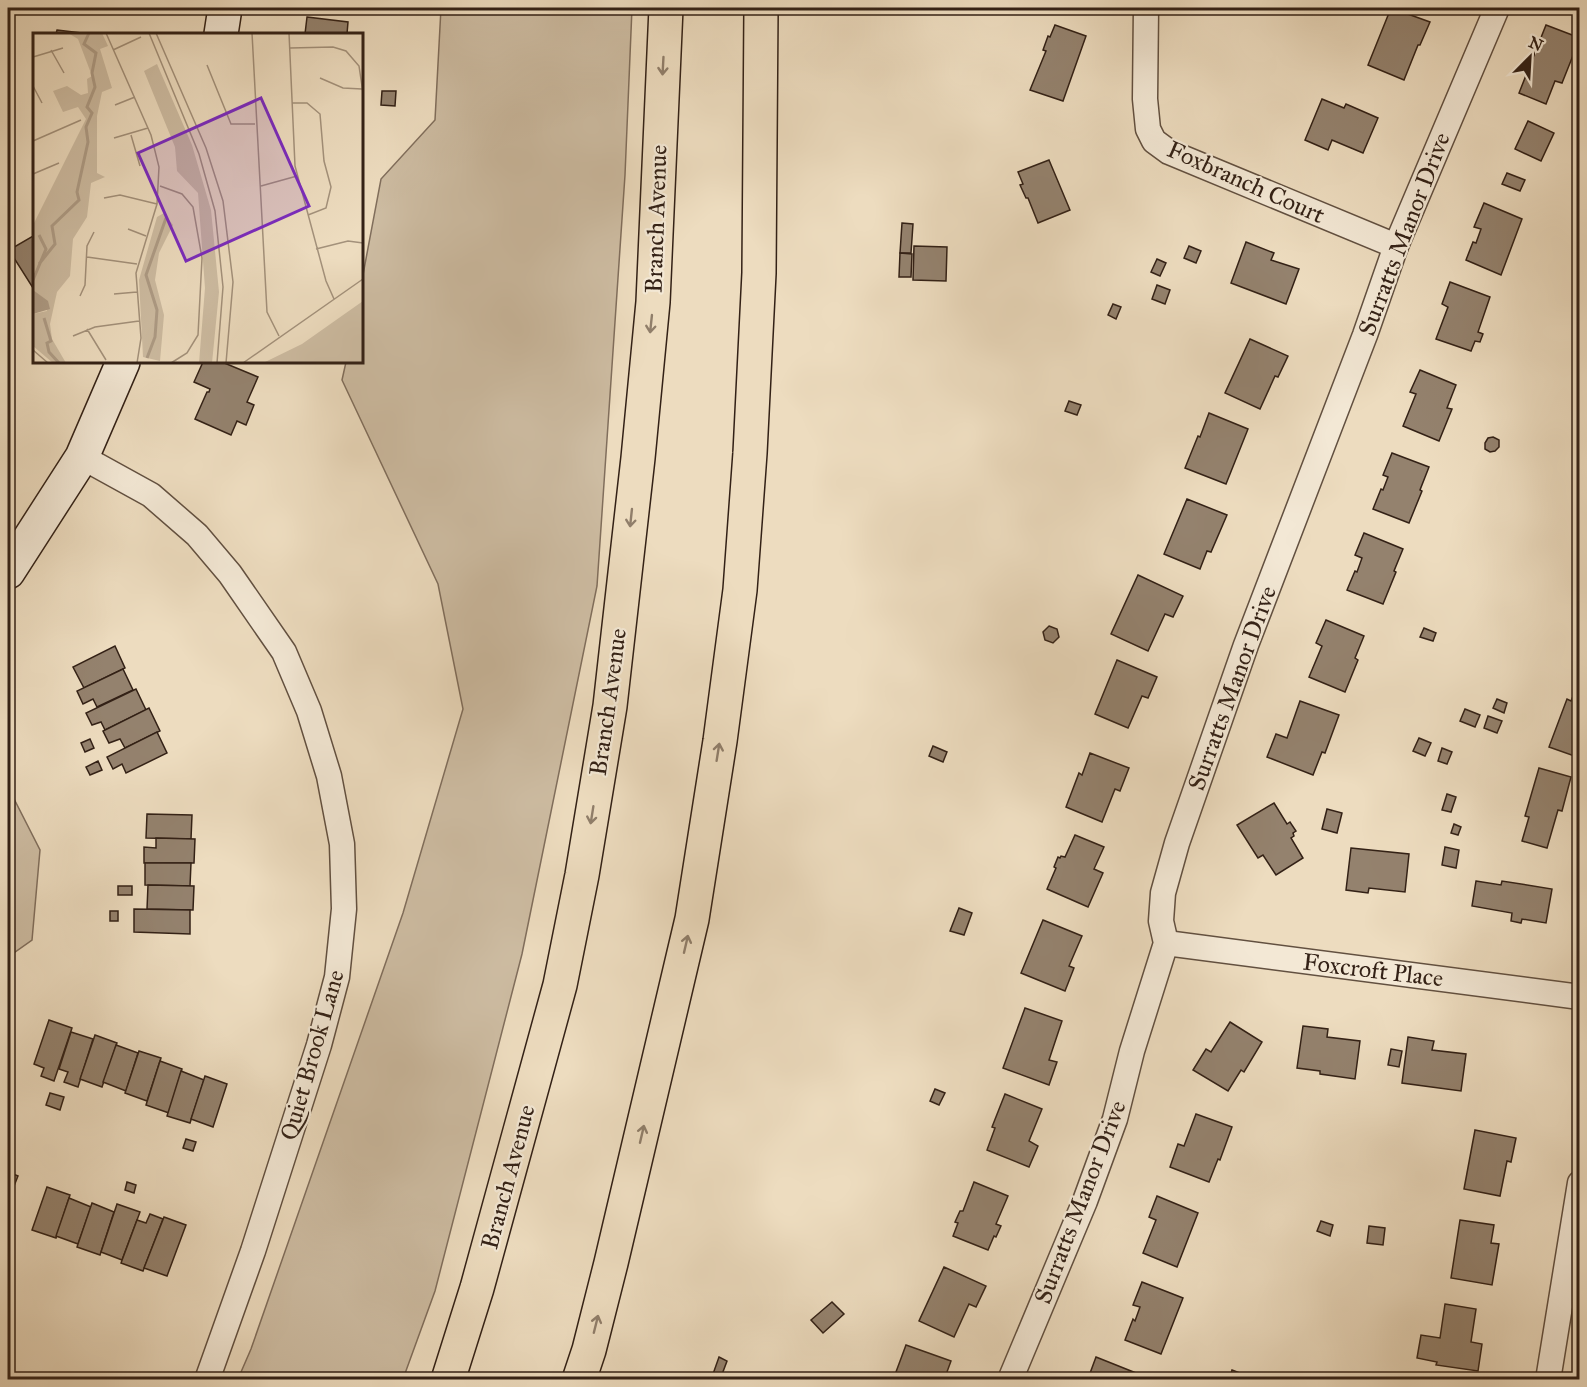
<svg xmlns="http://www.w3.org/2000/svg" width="1587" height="1387" font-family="'IM FELL Great Primer',serif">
<rect width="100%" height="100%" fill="#eddcbf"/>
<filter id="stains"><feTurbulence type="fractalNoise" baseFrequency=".00333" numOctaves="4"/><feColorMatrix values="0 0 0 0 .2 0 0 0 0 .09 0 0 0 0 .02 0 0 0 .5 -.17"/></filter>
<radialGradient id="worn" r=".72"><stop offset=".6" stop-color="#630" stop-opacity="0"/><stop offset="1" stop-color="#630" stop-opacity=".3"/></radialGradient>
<!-- green -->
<g fill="#cdbca2" stroke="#806e5c" stroke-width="1.5">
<polygon points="441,8 632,8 625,175 597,586 522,954 435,1291 403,1379 238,1379 251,1349 403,913 463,709 438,584 342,380 346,362 362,362 362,280 381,179 435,120"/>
<polygon points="8,787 40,850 32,940 8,957"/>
</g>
<!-- building -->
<g fill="#94826e" stroke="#332116" stroke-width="1.5">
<polygon points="1391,8 1430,22 1420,45 1418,45 1404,80 1368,65"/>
<polygon points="307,17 348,22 347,34 305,34"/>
<polygon points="1055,25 1086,36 1063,101 1030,90 1046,51 1043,50 1048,36 1050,37"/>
<polygon points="1546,25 1580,38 1562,83 1555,81 1546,104 1519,93"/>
<polygon points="57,30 90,34 56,34"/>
<polygon points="382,91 396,91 395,106 381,105"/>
<polygon points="1322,99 1344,108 1346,104 1378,118 1363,153 1332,140 1328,150 1305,140"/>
<polygon points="1528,121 1554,133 1541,161 1515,149"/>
<polygon points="1049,160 1070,210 1038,223 1028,198 1026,198 1020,185 1023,184 1018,172"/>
<polygon points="1507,173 1525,180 1520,191 1502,184"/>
<polygon points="1484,203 1522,219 1501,275 1466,260 1473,242 1476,243 1481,229 1474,227"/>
<polygon points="902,223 913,224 911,253 900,253"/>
<polygon points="33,236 34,239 34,286 33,288 9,250"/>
<polygon points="1246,242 1274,253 1271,260 1299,269 1286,304 1231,283"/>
<polygon points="914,246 947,247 946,281 913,280"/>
<polygon points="1189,246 1201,251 1196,263 1184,258"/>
<polygon points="900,253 912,254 911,277 899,277"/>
<polygon points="1157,259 1166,263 1160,276 1151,272"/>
<polygon points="1450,282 1490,297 1478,332 1483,334 1480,342 1475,341 1471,351 1436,339 1448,307 1442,304"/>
<polygon points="1157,285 1170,290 1165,304 1152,299"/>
<polygon points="1113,304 1121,307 1116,319 1108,315"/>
<polygon points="1250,339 1288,356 1278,377 1275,376 1260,409 1225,393"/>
<polygon points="203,362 222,362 258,377 247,402 254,405 246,425 237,421 231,435 195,419 207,392 209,392 210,389 194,382"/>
<polygon points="1420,370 1456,385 1447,408 1452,409 1439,441 1403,426 1416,394 1410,392"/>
<polygon points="1069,401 1081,405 1077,415 1065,411"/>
<polygon points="1209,413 1248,429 1226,484 1185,468 1198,436 1200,437"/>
<polygon points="1493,437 1499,440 1499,447 1495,451 1490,452 1485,449 1485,443 1488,438"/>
<polygon points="1392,453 1429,467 1420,490 1422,491 1409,523 1373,509 1381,489 1383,490 1388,477 1383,475"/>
<polygon points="1187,499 1227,515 1211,552 1207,551 1200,569 1164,554"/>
<polygon points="1364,533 1403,549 1394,571 1396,572 1383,604 1347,590 1355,571 1357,572 1362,558 1355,555"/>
<polygon points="1138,575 1183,596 1173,617 1165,614 1148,651 1111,634"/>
<polygon points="1326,620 1364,636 1355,658 1358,660 1345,692 1309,677 1322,646 1316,643"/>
<polygon points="1049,626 1057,629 1059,637 1053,643 1045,640 1043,632"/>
<polygon points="1424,628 1436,633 1433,641 1420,637"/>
<polygon points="115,646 125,668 84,688 73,667"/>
<polygon points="1117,660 1157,677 1148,698 1142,696 1128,728 1095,714"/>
<polygon points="123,669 133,690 97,707 93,699 83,704 77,691"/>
<polygon points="1580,679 1580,758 1549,747 1567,699 1571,701"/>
<polygon points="136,689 146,710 105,730 101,722 92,725 86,713"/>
<polygon points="1497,699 1507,703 1504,713 1493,708"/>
<polygon points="1300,701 1339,715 1325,753 1322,752 1313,775 1267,757 1276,734 1287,738"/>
<polygon points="149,708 160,731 125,748 120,739 109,743 103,731"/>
<polygon points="1465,709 1480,715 1475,727 1460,721"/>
<polygon points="1488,716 1502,721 1497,733 1484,728"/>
<polygon points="157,732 167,753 126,773 122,764 113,769 107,757"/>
<polygon points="1419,738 1431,743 1425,756 1413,751"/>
<polygon points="90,739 94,748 85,752 81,743"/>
<polygon points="933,746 947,752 943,762 929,756"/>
<polygon points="1442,748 1452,752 1447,764 1438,761"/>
<polygon points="1090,753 1129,768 1120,791 1115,789 1102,822 1066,807 1079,773 1082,775"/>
<polygon points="98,761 102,770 90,775 86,767"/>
<polygon points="1539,768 1571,777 1562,811 1558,810 1547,848 1522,841 1529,817 1525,816"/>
<polygon points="1447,794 1456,797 1451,812 1442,810"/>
<polygon points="1274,803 1287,824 1290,822 1296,831 1293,833 1294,836 1291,838 1303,858 1276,875 1263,855 1258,858 1237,825"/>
<polygon points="1327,809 1342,813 1337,833 1322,829"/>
<polygon points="147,814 192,815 191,839 146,838"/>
<polygon points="1454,824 1461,827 1458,835 1451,833"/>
<polygon points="1075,835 1104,847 1094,869 1103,873 1088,907 1047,889 1056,868 1054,867 1058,857 1060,858 1061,856 1065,857"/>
<polygon points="156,838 195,839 194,863 144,863 144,847 156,848"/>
<polygon points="1445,847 1459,850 1456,868 1442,865"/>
<polygon points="1351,848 1409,854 1405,892 1369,888 1368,893 1346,890"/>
<polygon points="145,863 191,863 190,886 145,885"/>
<polygon points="1476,881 1501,885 1502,881 1552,889 1546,923 1522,919 1521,923 1511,921 1512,913 1472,906"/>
<polygon points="148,885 194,886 193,910 147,909"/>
<rect x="118" y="886" width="14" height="9"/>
<polygon points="959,908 972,913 964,935 950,931"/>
<polygon points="134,909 190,910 190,934 134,932"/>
<rect x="110" y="911" width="8" height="10"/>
<polygon points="1043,920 1082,936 1069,966 1074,968 1065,991 1021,973"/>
<polygon points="1025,1008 1062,1021 1049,1060 1057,1062 1049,1085 1003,1068"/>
<polygon points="49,1020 72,1028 54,1081 41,1076 44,1068 34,1064"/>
<polygon points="1230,1022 1262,1042 1244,1072 1241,1070 1228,1091 1193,1070 1206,1049 1211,1052"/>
<polygon points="1303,1026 1328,1029 1327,1037 1360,1041 1355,1079 1320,1074 1320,1071 1297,1068"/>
<polygon points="71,1032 93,1039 78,1087 64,1082 68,1072 59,1069"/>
<polygon points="95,1035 117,1043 102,1087 80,1079"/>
<polygon points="1408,1037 1434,1041 1432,1050 1466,1054 1461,1091 1402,1083"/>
<polygon points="116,1045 138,1053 126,1091 103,1082"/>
<polygon points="1391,1049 1402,1051 1399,1067 1388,1065"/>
<polygon points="139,1051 161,1058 147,1101 125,1093"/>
<polygon points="160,1061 182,1069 169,1113 146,1105"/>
<polygon points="181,1071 204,1080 190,1123 167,1116"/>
<polygon points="205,1076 227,1084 213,1127 191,1119"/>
<polygon points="935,1089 945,1093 939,1105 930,1101"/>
<polygon points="50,1093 64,1097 60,1110 46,1105"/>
<polygon points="1005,1094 1042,1109 1029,1141 1038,1146 1029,1167 987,1150 995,1128 992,1127"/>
<polygon points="1196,1114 1232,1127 1220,1160 1218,1159 1209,1182 1170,1167 1178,1144 1184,1146"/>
<polygon points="1475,1130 1516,1138 1511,1162 1507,1161 1500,1196 1464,1189"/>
<polygon points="186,1139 196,1142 193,1151 183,1148"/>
<polygon points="8,1172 18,1176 8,1201"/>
<polygon points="127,1182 136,1185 134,1193 125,1190"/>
<polygon points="974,1182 1008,1196 996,1224 1001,1226 996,1237 994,1236 988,1250 953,1236 958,1223 955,1222 960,1211 963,1211"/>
<polygon points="47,1187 70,1195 56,1238 32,1230"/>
<polygon points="1157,1196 1198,1213 1177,1267 1143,1253 1156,1220 1149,1217"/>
<polygon points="69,1198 91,1207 78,1244 56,1236"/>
<polygon points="92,1203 114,1212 100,1255 77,1247"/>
<polygon points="117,1204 140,1212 122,1260 101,1252"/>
<polygon points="150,1214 163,1219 143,1271 121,1263 137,1220 146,1223"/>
<polygon points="164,1217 186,1225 167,1276 144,1268"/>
<polygon points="1460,1220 1494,1225 1491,1243 1499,1244 1492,1285 1451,1278"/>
<polygon points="1321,1221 1333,1225 1330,1236 1317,1231"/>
<polygon points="1369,1226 1385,1228 1383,1245 1367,1243"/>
<polygon points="944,1267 986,1286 976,1307 969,1304 954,1337 919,1321"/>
<polygon points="1142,1282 1183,1298 1161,1354 1125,1340 1133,1319 1135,1321 1140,1307 1133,1305"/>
<polygon points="832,1302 844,1314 823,1333 811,1320"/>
<polygon points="1445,1304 1476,1309 1471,1342 1482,1344 1478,1371 1436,1365 1437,1362 1417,1358 1421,1335 1440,1338"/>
<polygon points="906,1345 951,1361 944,1380 893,1380"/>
<polygon points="719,1357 727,1361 721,1377 713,1374"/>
<polygon points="1096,1357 1136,1373 1133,1380 1096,1380 1089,1376"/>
<polygon points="1232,1370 1250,1377 1249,1380 1229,1380"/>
</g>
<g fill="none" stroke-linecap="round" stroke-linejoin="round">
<!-- street casing -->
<g stroke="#625040" stroke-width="27">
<g id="street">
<polyline points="1146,8 1145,99 1148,129 1154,141 1169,152 1396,246"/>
<polyline points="82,457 151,495 197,535 230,574 284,652 309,711 329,776 342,844 344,909 337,977 319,1045 253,1251 207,1380"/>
<polyline points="1166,943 1580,997"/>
<polyline points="1010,1380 1085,1201 1115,1119 1132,1051 1166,943 1161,921 1163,893 1177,843 1246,645 1365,335 1396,246 1497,8"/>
<polyline points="1548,1380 1580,1183"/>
</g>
</g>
<!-- secondary casing -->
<g stroke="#332116" stroke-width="36">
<g id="secondary">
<polyline points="221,34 225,8"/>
<polyline points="8,572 82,457 123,362"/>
</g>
</g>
<!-- highway casing -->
<g stroke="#332116" stroke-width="36">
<g id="highway">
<polyline points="448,1380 477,1288 560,985 582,875 610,706 638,458 653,302 666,8"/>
<polyline points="579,1380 589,1350 611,1263 692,919 720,741 740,590 750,453 759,273 761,8"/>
</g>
</g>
<!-- street -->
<use href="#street" stroke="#f3e8d5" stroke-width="24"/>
<!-- secondary -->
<use href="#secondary" stroke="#f3e8d5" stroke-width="33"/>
<!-- highway -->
<use href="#highway" stroke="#eddcbf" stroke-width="33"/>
</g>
<!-- one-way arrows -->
<defs><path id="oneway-shaft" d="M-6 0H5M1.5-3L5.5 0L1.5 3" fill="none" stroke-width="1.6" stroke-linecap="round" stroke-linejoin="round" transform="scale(1.5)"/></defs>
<g stroke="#907e6a">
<use href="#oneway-shaft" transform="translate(663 66) rotate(93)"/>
<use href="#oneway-shaft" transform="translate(651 324) rotate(96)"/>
<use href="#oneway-shaft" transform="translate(631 518) rotate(96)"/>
<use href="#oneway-shaft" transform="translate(718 752) rotate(-81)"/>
<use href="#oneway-shaft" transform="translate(592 815) rotate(99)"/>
<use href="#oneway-shaft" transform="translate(686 944) rotate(-77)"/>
<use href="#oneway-shaft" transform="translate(642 1134) rotate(-77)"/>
<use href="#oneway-shaft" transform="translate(596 1324) rotate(-76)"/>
</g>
<g text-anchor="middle" stroke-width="4.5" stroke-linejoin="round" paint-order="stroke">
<!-- street labels -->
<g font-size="24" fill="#332116" stroke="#f3e8d5">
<text transform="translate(1246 182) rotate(24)" y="8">Foxbranch Court</text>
<text transform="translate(656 219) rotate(-88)" y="8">Branch Avenue</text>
<text transform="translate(1404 234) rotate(-69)" y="8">Surratts Manor Drive</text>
<text transform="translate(1232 688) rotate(-70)" y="8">Surratts Manor Drive</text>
<text transform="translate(608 702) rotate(-82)" y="8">Branch Avenue</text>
<text transform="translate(1373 970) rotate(7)" y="8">Foxcroft Place</text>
<text transform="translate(312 1055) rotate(-74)" y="8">Quiet Brook Lane</text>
<text transform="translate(508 1177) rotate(-75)" y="8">Branch Avenue</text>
<text transform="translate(1080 1202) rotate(-69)" y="8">Surratts Manor Drive</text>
</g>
</g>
<!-- overview -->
<g transform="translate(33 33)">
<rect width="330" height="330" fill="#eddcbf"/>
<path d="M35 0H69L75 13 67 16 79 55 69 59 64 83V140L72 144 58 150 54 184 40 206 37 243 24 259 17 291 19 306 33 330H20L0 313V281L14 278 12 269 0 257V192L53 86 45 74 30 79 20 58 34 53 48 62 55 60 54 46 59 43 45 6ZM124 31 159 112 178 177 186 259 179 330H166L172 255 165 160 144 138 142 114 111 38ZM131 180 140 192 126 220 122 247 131 282 127 328 110 324 106 247 124 184ZM330 268V330H230L269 311Z" fill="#cdbca2"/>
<path d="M0 257 15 268 17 276 0 281Z" fill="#ae9c86"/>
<path fill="none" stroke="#ae9c86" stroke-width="3" d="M6 231 22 211 19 193 46 167 44 159 55 109 53 94 59 80 54 74 62 54 59 40 63 20 51 11 56 0M0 247 13 216 6 202M11 285 18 308 14 310 16 319 26 330M114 325 122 304 124 277 113 242 133 185"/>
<path fill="none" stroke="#a3917b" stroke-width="1.5" d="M73 0 118 102 126 134 124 171 103 240 108 305 104 330M116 0 166 121 182 178 190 254 184 330M123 0 173 115 190 168 200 249 193 330M219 0 234 279 246 303M256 0 262 133 293 248 301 266M257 15 300 14 313 18 326 33 330 60M18 17 31 40M80 17 108 4M0 24 30 15M174 32 198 91H222M287 45 310 55 329 56M0 53 9 70M259 70H274L287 81 291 128 298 154 293 175 275 182M82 72 102 64M98 102 107 133M81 105 115 95M0 108 48 87M0 141 26 130M127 153 149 161 160 174 169 225 165 302 154 320 138 330M228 153 264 143M71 165 87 162 124 171M95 196 113 203M283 216 315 208 330 210M54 224 104 231M81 261 104 259M47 263 52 252 54 213 61 199M54 296 73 327M40 303 62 294 106 288M0 317 15 330M210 330 330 246"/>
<path fill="#7b2cbf" fill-opacity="0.15" stroke="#7b2cbf" stroke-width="3" d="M228 65 276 173 153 228 105 120Z"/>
<rect width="330" height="330" fill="none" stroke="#332116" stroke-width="3"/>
</g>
<!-- margin -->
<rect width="1587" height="1387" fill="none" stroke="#eddcbf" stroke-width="30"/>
<rect x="9" y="9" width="1569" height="1369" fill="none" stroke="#332116" stroke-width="3"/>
<rect x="15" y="15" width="1557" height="1357" fill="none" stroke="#332116" stroke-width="1.5"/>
<!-- north arrow -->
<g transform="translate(1530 57) rotate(24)" stroke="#f3e8d5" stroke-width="4.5" paint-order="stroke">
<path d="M0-4.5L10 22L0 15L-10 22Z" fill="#332116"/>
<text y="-9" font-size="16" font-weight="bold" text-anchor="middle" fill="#332116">N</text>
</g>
<rect width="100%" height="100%" filter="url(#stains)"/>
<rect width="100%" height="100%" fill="url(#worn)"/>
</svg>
